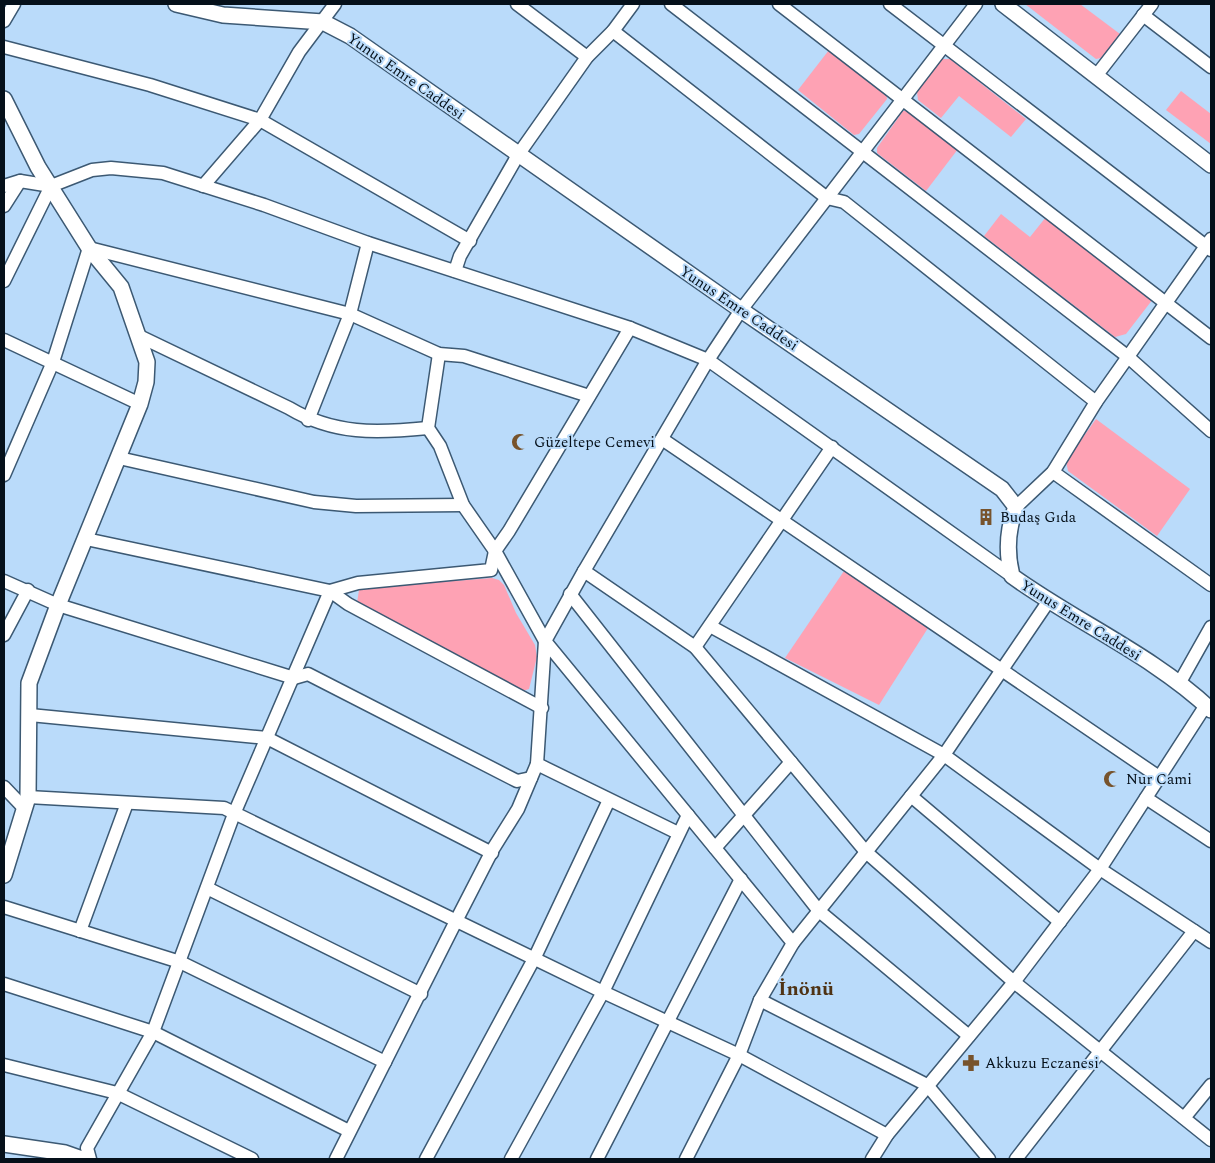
<svg xmlns="http://www.w3.org/2000/svg" width="1215" height="1163" font-family="Spectral,serif">
<rect width="100%" height="100%" fill="#badbfa"/>
<!-- green -->
<g fill="#fea2b4">
<polygon points="1025,4 1080,4 1120,34 1101,58 1096,59"/>
<polygon points="829,50 886,92 887,99 859,134 854,135 798,90"/>
<polygon points="941,59 950,59 1026,119 1011,137 959,96 941,118 918,100 917,92"/>
<polygon points="1181,91 1211,114 1211,144 1166,110"/>
<polygon points="903,111 909,111 958,149 926,191 877,153 877,148"/>
<polygon points="1001,214 1030,237 1046,217 1153,299 1126,334 1115,337 984,236"/>
<polygon points="1096,419 1190,489 1157,536 1068,471 1066,461"/>
<polygon points="844,571 928,628 879,705 785,658"/>
<polygon points="492,578 499,580 504,585 516,613 535,645 537,657 529,689 523,691 357,603 359,590 365,588"/>
</g>
<g fill="none" stroke-linecap="round" stroke-linejoin="round">
<!-- minor casing -->
<g stroke="#3c5973" stroke-width="15">
<g id="minor">
<polyline points="517,4 587,57"/>
<polyline points="671,4 1127,356 1211,431"/>
<polyline points="779,4 1211,338"/>
<polyline points="890,4 1211,250"/>
<polyline points="1143,15 1211,67"/>
<polyline points="4,21 14,4"/>
<polyline points="613,31 827,198 844,202 1096,402"/>
<polyline points="4,47 150,85 260,120 470,241"/>
<polyline points="1096,76 1152,4"/>
<polyline points="4,186 20,181 51,186 92,170 111,168 163,173 264,205 368,243 630,328 708,360 1012,576"/>
<polyline points="203,186 260,120 299,52 335,4"/>
<polyline points="4,206 20,181"/>
<polyline points="455,271 460,256 518,155 587,57 613,31 633,4"/>
<polyline points="4,281 51,186"/>
<path d="M139 336 289 408C334 435 377 433 428 428"/>
<polyline points="4,340 140,404"/>
<polyline points="439,354 428,428 440,446 463,505 495,551 545,641 793,943"/>
<polyline points="308,420 350,314 368,243"/>
<polyline points="662,439 1159,777"/>
<polyline points="119,458 314,502 356,506 463,505"/>
<polyline points="1053,472 1211,585"/>
<polyline points="4,475 53,362 89,248 350,314 439,354 464,356 589,396"/>
<polyline points="1016,507 1053,472 1096,402 1211,239"/>
<polyline points="86,539 330,591 348,604 542,708"/>
<polyline points="584,571 695,647 866,852 1014,982 1211,1140"/>
<polyline points="4,581 58,605 294,678 308,674 517,781 531,778"/>
<polyline points="570,594 819,911 969,1036"/>
<polyline points="710,626 944,755 1100,869 1211,942"/>
<polyline points="4,635 28,590"/>
<polyline points="695,647 832,447"/>
<polyline points="1180,682 1211,627"/>
<polyline points="30,715 267,738 492,853"/>
<polyline points="537,764 678,833"/>
<polyline points="4,787 25,809"/>
<polyline points="911,796 1060,922"/>
<polyline points="28,797 224,808 603,992 739,1055 887,1135"/>
<polyline points="1146,798 1211,841"/>
<polyline points="715,848 791,762"/>
<polyline points="207,888 421,994"/>
<polyline points="4,907 180,962 385,1062"/>
<polyline points="80,931 127,803"/>
<polyline points="4,984 153,1032 349,1131"/>
<polyline points="760,1000 927,1085 989,1159"/>
<polyline points="4,1065 117,1093 252,1159"/>
<polyline points="1184,1118 1211,1085"/>
<polyline points="90,1159 87,1148 153,1032 234,814 330,591 358,583 491,570 495,551 509,531 630,328"/>
<polyline points="336,1159 456,921 493,849 518,809 537,764 545,641 584,571 708,360 741,310 976,4"/>
<polyline points="426,1159 535,957 609,800"/>
<polyline points="511,1159 603,992 688,815"/>
<polyline points="597,1159 741,879"/>
<polyline points="686,1159 739,1055 760,1000 793,943 944,755 1048,602"/>
<polyline points="872,1159 887,1135 1014,982 1100,869 1206,705"/>
<polyline points="1016,1159 1194,931"/>
</g>
</g>
<!-- tertiary casing -->
<g stroke="#3c5973" stroke-width="18">
<g id="tertiary">
<path d="M176 4 223 15 323 22 350 36 741 310 1002 489 1016 507C1007 530 1006 552 1012 576 1076 622 1154 656 1211 710"/>
<polyline points="1003,4 1211,165"/>
<polyline points="4,99 38,167 89,248 121,287 147,362 146,382 140,404 58,605 29,683 28,797 4,875"/>
<polyline points="4,1144 65,1153 82,1159"/>
</g>
</g>
<!-- minor -->
<use href="#minor" stroke="#fff" stroke-width="12"/>
<!-- tertiary -->
<use href="#tertiary" stroke="#fff" stroke-width="15"/>
</g>
<!-- icons -->
<defs>
<g id="mosque-bare" transform="scale(1.35)"><path d="M3.5-4.9A6 6 0 1 0 3.5 4.9A5 5 0 1 1 3.5-4.9Z" fill="#77532c" stroke="#badbfa" stroke-width="2.5" paint-order="stroke"/></g>
<g id="building-bare" transform="scale(1.35)"><path d="M-4-6H4V6H1V3H-1V6H-4ZM-2.5-4.3h1.7v1.8h-1.7ZM.8-4.3h1.7v1.8H.8ZM-2.5-1h1.7V.8h-1.7ZM.8-1h1.7V.8H.8Z" fill="#77532c" stroke="#badbfa" stroke-width="2.5" paint-order="stroke"/></g>
<g id="pharmacy-bare" transform="scale(1.35)"><path d="M-2-6h4v4h4v4h-4v4h-4v-4h-4v-4h4Z" fill="#77532c" stroke="#badbfa" stroke-width="2.5" paint-order="stroke"/></g>
</defs>
<g fill-rule="evenodd">
<use href="#mosque-bare" x="520" y="442"/>
<use href="#building-bare" x="986" y="517"/>
<use href="#mosque-bare" x="1112" y="779"/>
<use href="#pharmacy-bare" x="971" y="1063"/>
</g>
<g text-anchor="middle" stroke-width="4" stroke-linejoin="round" paint-order="stroke">
<!-- street labels -->
<g font-size="15" fill="#05101a" stroke="#badbfa">
<text transform="translate(406 76) rotate(35)" y="5">Yunus Emre Caddesi</text>
<text transform="translate(739 308) rotate(34)" y="5">Yunus Emre Caddesi</text>
<text transform="translate(1081 620) rotate(32)" y="5">Yunus Emre Caddesi</text>
</g>
<!-- poi labels -->
<g font-size="15" fill="#05101a" stroke="#badbfa" text-anchor="start">
<text x="534" y="447">Güzeltepe Cemevi</text>
<text x="1000" y="522">Budaş Gıda</text>
<text x="1126" y="784">Nur Cami</text>
<text x="985" y="1068">Akkuzu Eczanesi</text>
</g>
<!-- district labels -->
<g font-size="20" font-weight="bold" fill="#4f3314" stroke="#badbfa">
<text x="806" y="995">İnönü</text>
</g>
</g>
<!-- border -->
<rect width="1215" height="1163" fill="none" stroke="#05101a" stroke-width="10"/>
</svg>
